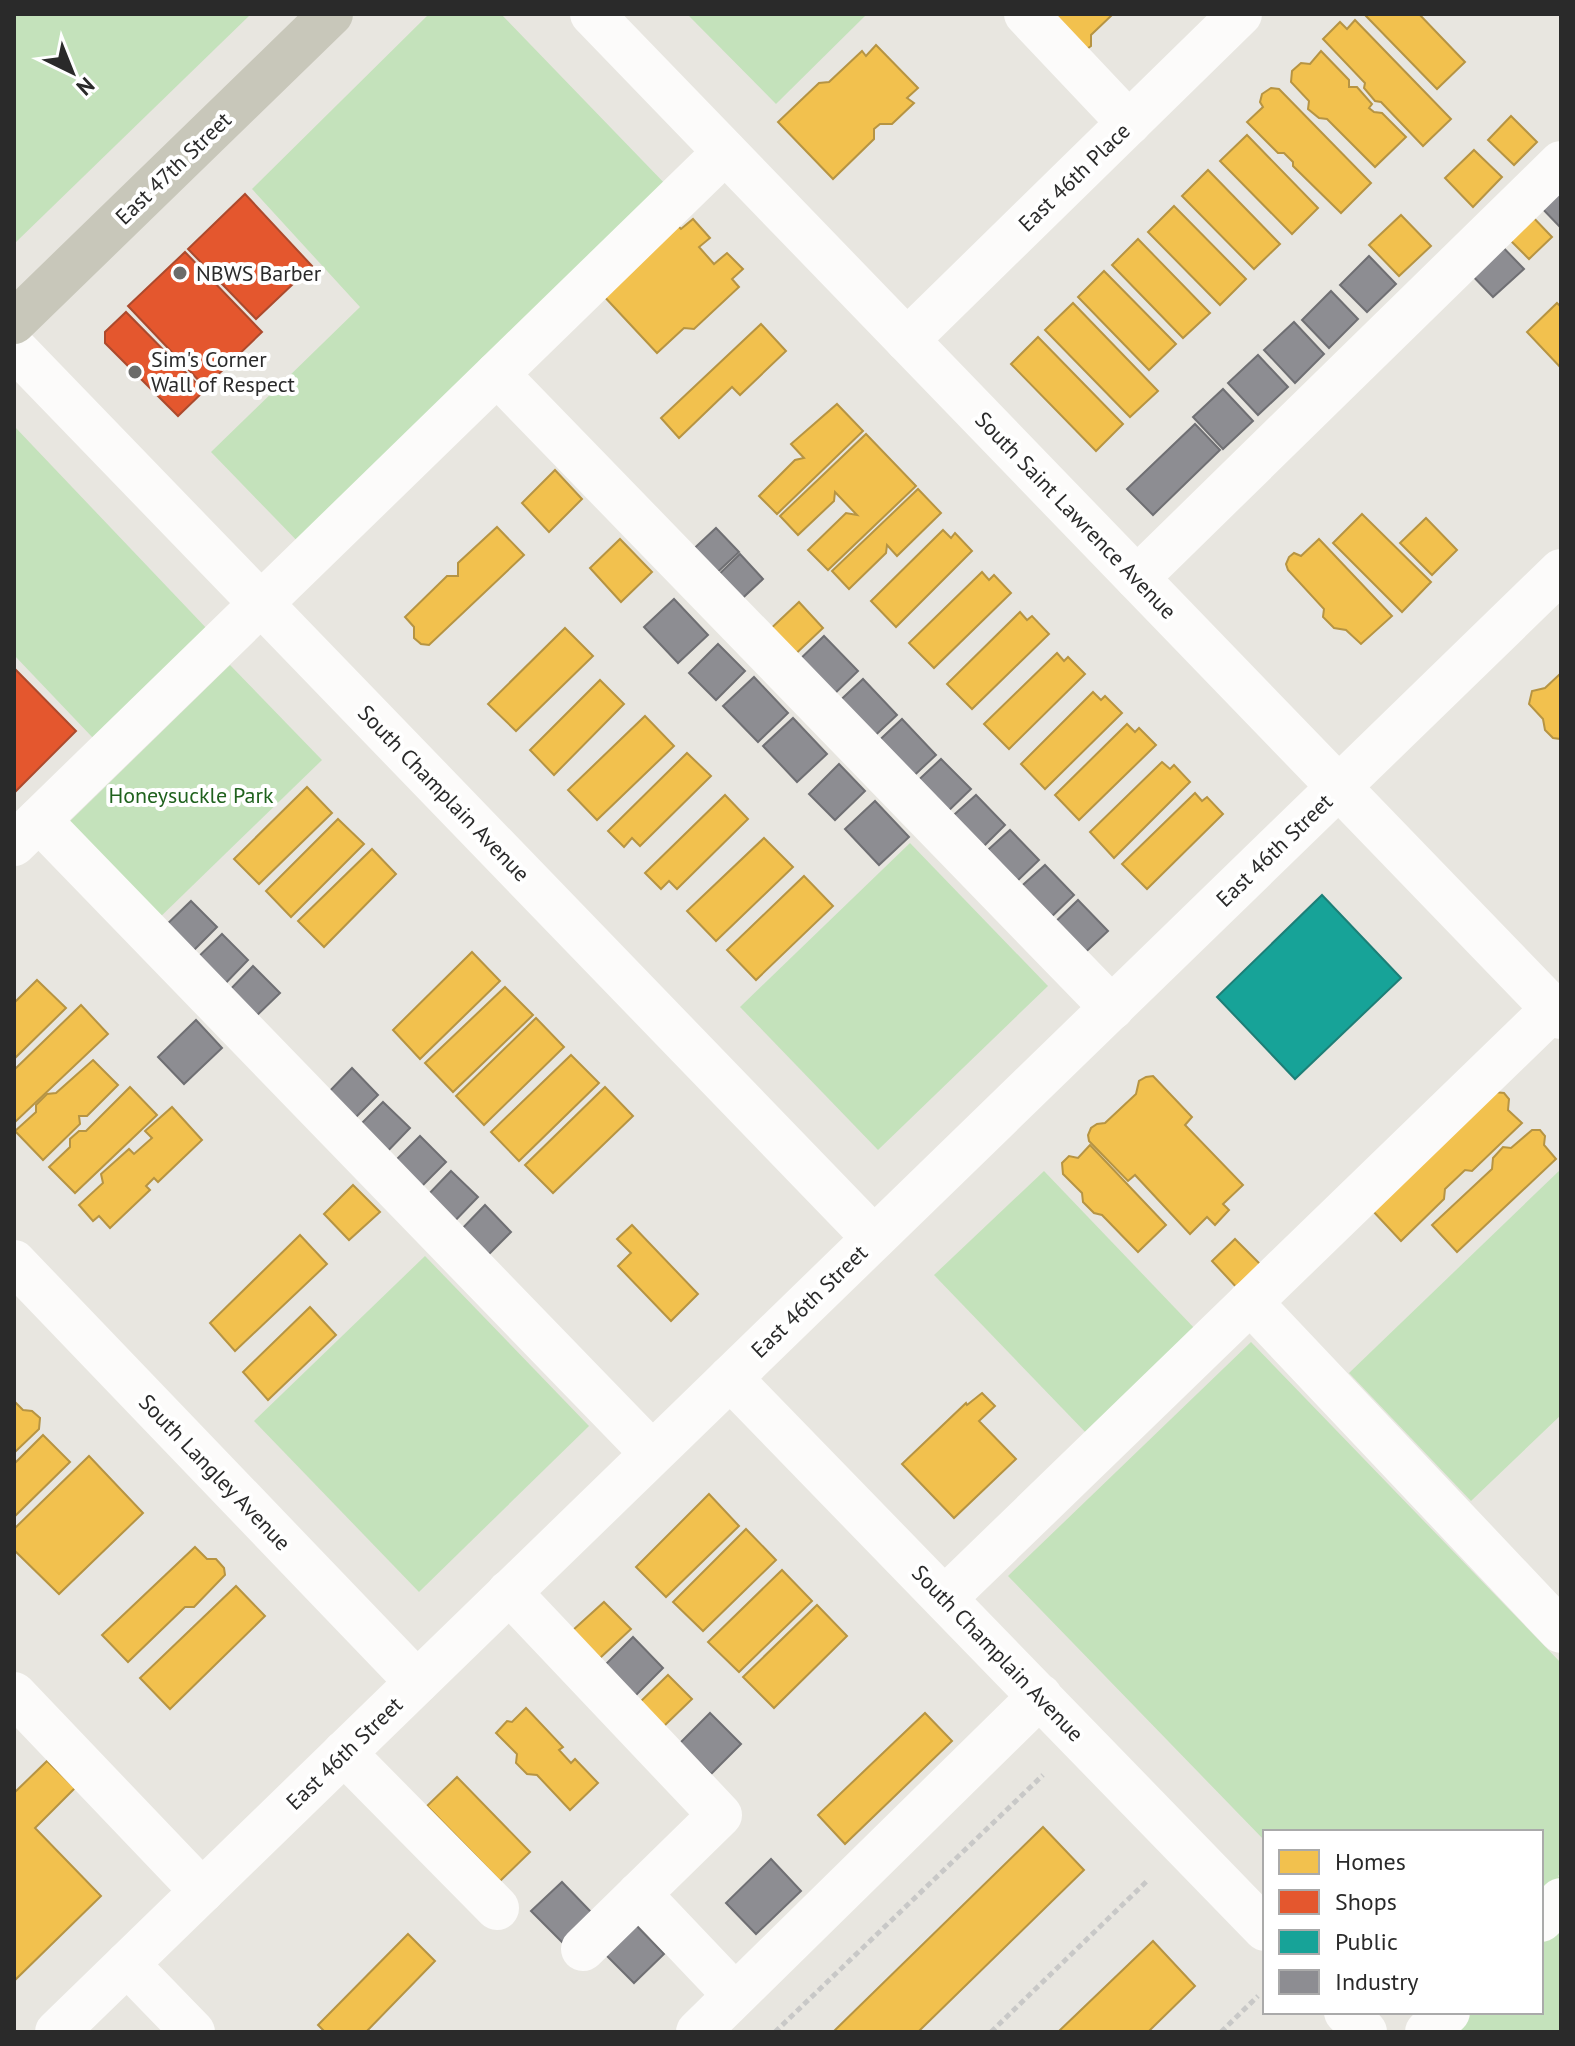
<svg xmlns="http://www.w3.org/2000/svg" width="1575" height="2046" font-family="'PT Sans',sans-serif">
<rect width="100%" height="100%" fill="#e8e6e0"/>
<!-- green -->
<g fill="#c4e2bb">
<polygon points="14,14 251,14 14,244"/>
<polygon points="429,14 501,14 670,189 304,548 211,452 360,307 252,189"/>
<polygon points="687,14 867,14 776,104"/>
<polygon points="14,426 209,631 93,738 14,655"/>
<polygon points="230,665 322,760 153,924 61,830"/>
<polygon points="910,843 1048,986 878,1150 740,1007"/>
<polygon points="1561,1169 1561,1415 1471,1501 1349,1373"/>
<polygon points="1044,1171 1198,1332 1089,1436 934,1275"/>
<polygon points="425,1256 589,1426 419,1592 254,1421"/>
<polygon points="1251,1342 1561,1663 1561,1873 1558,1876 1561,1880 1561,2032 1449,2032 1430,2012 1541,2012 1541,1832 1265,1832 1265,1841 1008,1576"/>
</g>
<!-- homes -->
<g fill="#f2c14e" stroke="#b69443" stroke-width="2">
<polygon points="1038,14 1113,14 1091,35 1091,46 1080,54"/>
<polygon points="1364,14 1419,14 1465,62 1437,89"/>
<polygon points="1355,20 1451,119 1423,146 1381,102 1375,101 1364,88 1365,83 1323,39 1340,22 1347,29"/>
<polygon points="876,45 918,88 907,98 914,103 892,124 880,124 874,129 874,139 833,179 778,122 819,83 829,82 862,51 866,56"/>
<polygon points="1321,51 1349,80 1349,87 1357,87 1372,104 1369,108 1374,112 1382,113 1406,137 1375,167 1327,119 1319,118 1308,109 1309,101 1291,82 1292,71 1301,63 1310,64"/>
<polygon points="1271,88 1279,89 1371,183 1341,213 1293,166 1293,162 1284,153 1278,153 1247,122 1263,107 1260,102 1262,94"/>
<polygon points="1511,116 1537,142 1514,165 1488,140"/>
<polygon points="1247,135 1318,208 1292,234 1220,161"/>
<polygon points="1474,150 1502,177 1473,207 1445,178"/>
<polygon points="1208,170 1280,244 1254,269 1182,196"/>
<polygon points="1174,206 1246,279 1220,305 1148,232"/>
<polygon points="1529,213 1552,237 1529,259 1506,236"/>
<polygon points="1401,215 1431,246 1399,276 1369,245"/>
<polygon points="693,219 710,238 699,247 714,264 727,253 743,269 732,279 739,287 694,329 684,328 657,353 600,292 675,223 681,229"/>
<polygon points="1138,239 1210,313 1183,338 1112,265"/>
<polygon points="1104,271 1176,344 1149,370 1078,297"/>
<polygon points="1073,303 1158,391 1130,417 1045,330"/>
<polygon points="1557,303 1561,307 1561,368 1527,332"/>
<polygon points="761,324 786,351 740,395 732,387 679,438 661,418"/>
<polygon points="1038,337 1123,424 1096,451 1011,364"/>
<polygon points="837,404 863,431 777,514 759,496 795,460 804,458 791,444"/>
<polygon points="866,434 916,486 828,570 808,550 846,513 857,515 835,492 834,501 798,535 780,516"/>
<polygon points="555,470 582,499 549,532 522,503"/>
<polygon points="918,489 941,513 897,556 887,545 886,553 849,589 832,571"/>
<polygon points="1362,514 1431,582 1402,612 1333,543"/>
<polygon points="1426,518 1457,550 1432,575 1400,543"/>
<polygon points="497,527 524,555 429,645 421,644 414,638 414,627 405,617 447,576 458,576 458,563"/>
<polygon points="943,530 951,538 955,533 972,551 896,627 871,601"/>
<polygon points="620,539 652,572 621,602 590,568"/>
<polygon points="1319,539 1392,616 1361,644 1346,630 1334,628 1323,617 1324,609 1288,570 1286,564 1289,557 1294,553 1301,556"/>
<polygon points="982,572 989,580 994,575 1011,593 934,668 909,643"/>
<polygon points="799,602 823,628 788,661 764,635"/>
<polygon points="1020,612 1027,620 1032,616 1049,634 972,709 947,684"/>
<polygon points="565,628 593,656 516,731 488,704"/>
<polygon points="1057,653 1064,661 1068,657 1085,674 1009,749 984,724"/>
<polygon points="1561,673 1561,739 1553,738 1545,730 1543,719 1529,704 1532,691 1545,688"/>
<polygon points="600,680 624,704 554,775 530,750"/>
<polygon points="1093,692 1101,700 1105,696 1122,713 1045,789 1021,764"/>
<polygon points="645,716 674,746 597,820 568,790"/>
<polygon points="1127,724 1135,732 1139,728 1156,745 1079,820 1055,795"/>
<polygon points="687,753 711,776 640,846 632,838 624,847 608,831"/>
<polygon points="1162,762 1170,769 1174,765 1190,782 1114,858 1090,832"/>
<polygon points="307,787 332,813 259,884 234,859"/>
<polygon points="1195,793 1202,801 1207,797 1223,814 1147,889 1122,864"/>
<polygon points="725,795 748,819 677,889 669,881 661,889 645,873"/>
<polygon points="338,819 364,844 291,917 266,891"/>
<polygon points="764,838 793,867 716,941 687,911"/>
<polygon points="372,849 396,874 324,947 298,921"/>
<polygon points="804,876 833,906 756,980 727,950"/>
<polygon points="472,952 500,981 420,1059 393,1030"/>
<polygon points="37,980 66,1008 14,1059 14,1003"/>
<polygon points="505,987 533,1015 453,1092 425,1063"/>
<polygon points="81,1005 108,1034 14,1123 14,1070"/>
<polygon points="536,1018 564,1047 484,1125 456,1096"/>
<polygon points="571,1055 599,1083 519,1161 491,1132"/>
<polygon points="93,1060 118,1085 87,1116 79,1116 80,1124 43,1160 15,1131 36,1112 36,1105 47,1094 56,1093"/>
<polygon points="1153,1076 1192,1117 1185,1125 1243,1185 1223,1204 1229,1210 1215,1225 1207,1217 1190,1234 1135,1175 1128,1181 1089,1141 1088,1135 1091,1128 1097,1124 1105,1123 1136,1094 1139,1081 1146,1077"/>
<polygon points="130,1087 157,1115 75,1193 49,1167 70,1147 70,1139 79,1131 86,1131"/>
<polygon points="605,1087 633,1116 553,1193 525,1165"/>
<polygon points="1494,1092 1504,1093 1509,1099 1508,1110 1522,1123 1472,1171 1465,1170 1445,1189 1444,1199 1401,1241 1371,1209"/>
<polygon points="172,1107 202,1140 158,1182 154,1178 146,1186 150,1190 110,1228 99,1216 93,1221 79,1205 103,1183 101,1174 129,1149 134,1154 152,1138 145,1131"/>
<polygon points="1532,1130 1540,1130 1545,1136 1544,1145 1556,1159 1457,1252 1432,1225 1492,1169 1493,1158 1503,1147 1511,1148"/>
<polygon points="1090,1145 1166,1225 1138,1252 1102,1215 1094,1213 1083,1202 1082,1193 1063,1174 1062,1163 1069,1156 1078,1158"/>
<polygon points="353,1185 380,1212 349,1240 324,1214"/>
<polygon points="632,1225 698,1294 671,1321 618,1266 631,1253 617,1239"/>
<polygon points="300,1235 327,1264 235,1351 210,1323"/>
<polygon points="1235,1239 1263,1267 1239,1290 1212,1261"/>
<polygon points="310,1307 336,1335 268,1400 243,1372"/>
<polygon points="982,1393 995,1406 979,1421 1016,1459 954,1518 902,1464 966,1403 967,1405"/>
<polygon points="14,1401 23,1410 32,1411 40,1418 39,1429 14,1453"/>
<polygon points="43,1435 70,1462 14,1517 14,1464"/>
<polygon points="89,1456 143,1513 59,1594 14,1550 14,1529"/>
<polygon points="709,1494 739,1526 666,1597 636,1567"/>
<polygon points="746,1529 776,1560 703,1631 673,1602"/>
<polygon points="195,1547 207,1559 216,1559 224,1568 225,1575 194,1607 185,1607 128,1662 102,1635"/>
<polygon points="782,1570 812,1601 739,1672 708,1642"/>
<polygon points="236,1586 265,1616 170,1709 140,1678"/>
<polygon points="604,1602 631,1629 600,1658 573,1630"/>
<polygon points="817,1605 847,1636 774,1708 743,1677"/>
<polygon points="668,1675 692,1699 663,1727 640,1702"/>
<polygon points="526,1708 563,1747 559,1750 571,1763 575,1759 598,1783 570,1810 537,1775 527,1774 516,1763 517,1754 496,1733 507,1721 512,1722"/>
<polygon points="925,1713 952,1741 845,1844 818,1815"/>
<polygon points="47,1761 75,1788 35,1828 101,1896 14,1981 14,1793"/>
<polygon points="457,1777 530,1852 500,1881 427,1806"/>
<polygon points="1043,1827 1084,1870 918,2032 833,2032"/>
<polygon points="408,1934 435,1961 366,2032 325,2032 318,2025"/>
<polygon points="1153,1941 1195,1986 1148,2032 1058,2032"/>
</g>
<!-- shops -->
<g fill="#e4572e" stroke="#ac4a2d" stroke-width="2">
<polygon points="245,194 312,266 256,319 188,249"/>
<polygon points="185,252 262,332 205,387 128,306"/>
<polygon points="126,312 204,391 178,416 105,343 105,332"/>
<polygon points="14,668 76,731 14,793"/>
</g>
<!-- public -->
<polygon fill="#17a398" stroke="#1d7f77" stroke-width="2" points="1322,895 1401,978 1295,1079 1217,997"/>
<!-- industry -->
<g fill="#8d8d92" stroke="#6f6f73" stroke-width="2">
<polygon points="1561,179 1561,228 1536,202"/>
<polygon points="1494,238 1524,269 1493,297 1464,267"/>
<polygon points="1369,256 1396,284 1367,312 1340,285"/>
<polygon points="1331,291 1358,319 1329,348 1302,320"/>
<polygon points="1294,322 1324,354 1295,383 1264,350"/>
<polygon points="1258,355 1288,387 1258,415 1228,383"/>
<polygon points="1223,389 1253,421 1223,449 1193,417"/>
<polygon points="1195,424 1220,450 1153,515 1127,489"/>
<polygon points="716,528 739,552 708,581 686,556"/>
<polygon points="740,554 763,579 733,607 710,583"/>
<polygon points="674,599 708,635 678,663 644,627"/>
<polygon points="824,636 858,671 828,700 794,665"/>
<polygon points="718,644 745,671 716,700 689,673"/>
<polygon points="754,677 788,713 758,742 723,706"/>
<polygon points="863,679 897,715 867,743 833,707"/>
<polygon points="793,718 827,754 797,782 763,746"/>
<polygon points="902,719 936,755 906,783 872,747"/>
<polygon points="941,759 971,789 941,818 911,787"/>
<polygon points="839,764 865,791 835,820 809,794"/>
<polygon points="976,795 1005,825 976,854 946,822"/>
<polygon points="875,801 909,837 879,865 845,829"/>
<polygon points="1010,830 1039,860 1009,889 979,858"/>
<polygon points="1045,865 1074,895 1044,924 1014,893"/>
<polygon points="1078,900 1108,931 1077,960 1048,929"/>
<polygon points="191,901 217,927 187,957 160,931"/>
<polygon points="222,934 248,960 218,991 191,964"/>
<polygon points="253,966 280,993 249,1023 223,997"/>
<polygon points="196,1020 222,1048 184,1084 158,1057"/>
<polygon points="352,1068 378,1095 348,1125 322,1099"/>
<polygon points="383,1102 410,1128 380,1159 353,1132"/>
<polygon points="420,1136 446,1162 416,1192 390,1166"/>
<polygon points="451,1171 478,1197 448,1228 422,1201"/>
<polygon points="485,1205 511,1232 481,1262 455,1236"/>
<polygon points="633,1637 663,1668 633,1698 603,1667"/>
<polygon points="710,1713 741,1744 711,1774 680,1743"/>
<polygon points="771,1859 801,1891 756,1934 726,1903"/>
<polygon points="562,1882 592,1913 562,1942 531,1911"/>
<polygon points="634,1923 664,1954 634,1983 603,1952"/>
</g>
<g fill="none" stroke-linecap="round" stroke-linejoin="round">
<!-- path -->
<g stroke="#c8c8c7" stroke-width="5" stroke-dasharray="6 4" stroke-linecap="butt">
<polyline points="775,2032 1043,1775"/>
<polyline points="991,2032 1147,1881"/>
<polyline points="1221,2032 1258,1996"/>
</g>
<!-- minor -->
<g stroke="#fcfbfa" stroke-width="44">
<polyline points="592,14 1561,1017"/>
<polyline points="1026,14 1129,123"/>
<polyline points="907,340 1240,14"/>
<polyline points="14,348 874,1238"/>
<polyline points="497,374 1112,1008"/>
<polyline points="1137,578 1561,163"/>
<polyline points="39,820 652,1453"/>
<polyline points="14,844 725,152"/>
<polyline points="14,1262 417,1682"/>
<polyline points="1250,1302 1561,1631"/>
<polyline points="730,1378 1265,1929"/>
<polyline points="509,1592 720,1815 583,1949"/>
<polyline points="945,1598 1553,1009"/>
<polyline points="14,1694 202,1891"/>
<polyline points="344,1753 497,1908"/>
<polyline points="639,1894 735,1995"/>
<polyline points="1541,1920 1561,1900"/>
<polyline points="127,1964 193,2032"/>
<polyline points="1346,2012 1365,2032"/>
<polyline points="57,2032 1561,571"/>
<polyline points="698,2032 1040,1696"/>
<polyline points="1427,2032 1448,2012"/>
</g>
<!-- major -->
<polyline stroke="#c8c7ba" stroke-width="44" points="14,322 331,14"/>
</g>
<!-- markers -->
<g fill="#6c6c6a" stroke="#fff" stroke-width="3">
<circle cx="180" cy="273" r="8"/>
<circle cx="135" cy="372" r="8"/>
</g>
<g text-anchor="middle" stroke-width="8" stroke-linejoin="round" paint-order="stroke">
<!-- street labels -->
<g font-size="22" fill="#2a2a2a" stroke="#fff">
<text transform="translate(173 168) rotate(-44)" y="8">East 47th Street</text>
<text transform="translate(1074 177) rotate(-44)" y="8">East 46th Place</text>
<text transform="translate(1076 515) rotate(46)" y="8">South Saint Lawrence Avenue</text>
<text transform="translate(444 793) rotate(46)" y="8">South Champlain Avenue</text>
<text transform="translate(1274 850) rotate(-44)" y="8">East 46th Street</text>
<text transform="translate(809 1301) rotate(-44)" y="8">East 46th Street</text>
<text transform="translate(215 1472) rotate(46)" y="8">South Langley Avenue</text>
<text transform="translate(998 1653) rotate(46)" y="8">South Champlain Avenue</text>
<text transform="translate(344 1753) rotate(-44)" y="8">East 46th Street</text>
</g>
<!-- poi labels -->
<g font-size="22" fill="#2a2a2a" stroke="#fff" text-anchor="start">
<text x="196" y="281">NBWS Barber</text>
<text x="151" y="367">Sim's Corner<tspan x="151" dy="25">Wall of Respect</tspan></text>
</g>
<!-- park labels -->
<g font-size="22" fill="#20621e" stroke="#fff">
<text x="191" y="803">Honeysuckle Park</text>
</g>
</g>
<!-- border -->
<rect width="1575" height="2046" fill="none" stroke="#2a2a2a" stroke-width="32"/>
<!-- legend -->
<rect x="1263" y="1830" width="280" height="184" fill="#ffffff" stroke="#aaaaaa" stroke-width="2"/>
<rect x="1279" y="1850" width="40" height="24" fill="#f2c14e" stroke="#aaaaaa" stroke-width="2"/>
<text x="1335" y="1870" font-size="24" fill="#2a2a2a">Homes</text>
<rect x="1279" y="1890" width="40" height="24" fill="#e4572e" stroke="#aaaaaa" stroke-width="2"/>
<text x="1335" y="1910" font-size="24" fill="#2a2a2a">Shops</text>
<rect x="1279" y="1930" width="40" height="24" fill="#17a398" stroke="#aaaaaa" stroke-width="2"/>
<text x="1335" y="1950" font-size="24" fill="#2a2a2a">Public</text>
<rect x="1279" y="1970" width="40" height="24" fill="#8d8d92" stroke="#aaaaaa" stroke-width="2"/>
<text x="1335" y="1990" font-size="24" fill="#2a2a2a">Industry</text>
<!-- north arrow -->
<g transform="translate(72 72) rotate(137)" stroke="#ffffff" stroke-width="6" paint-order="stroke">
<path d="M0-6L14 30L0 20L-14 30Z" fill="#2a2a2a"/>
<text y="-12" font-size="22" font-weight="bold" text-anchor="middle" fill="#2a2a2a">N</text>
</g>
</svg>
